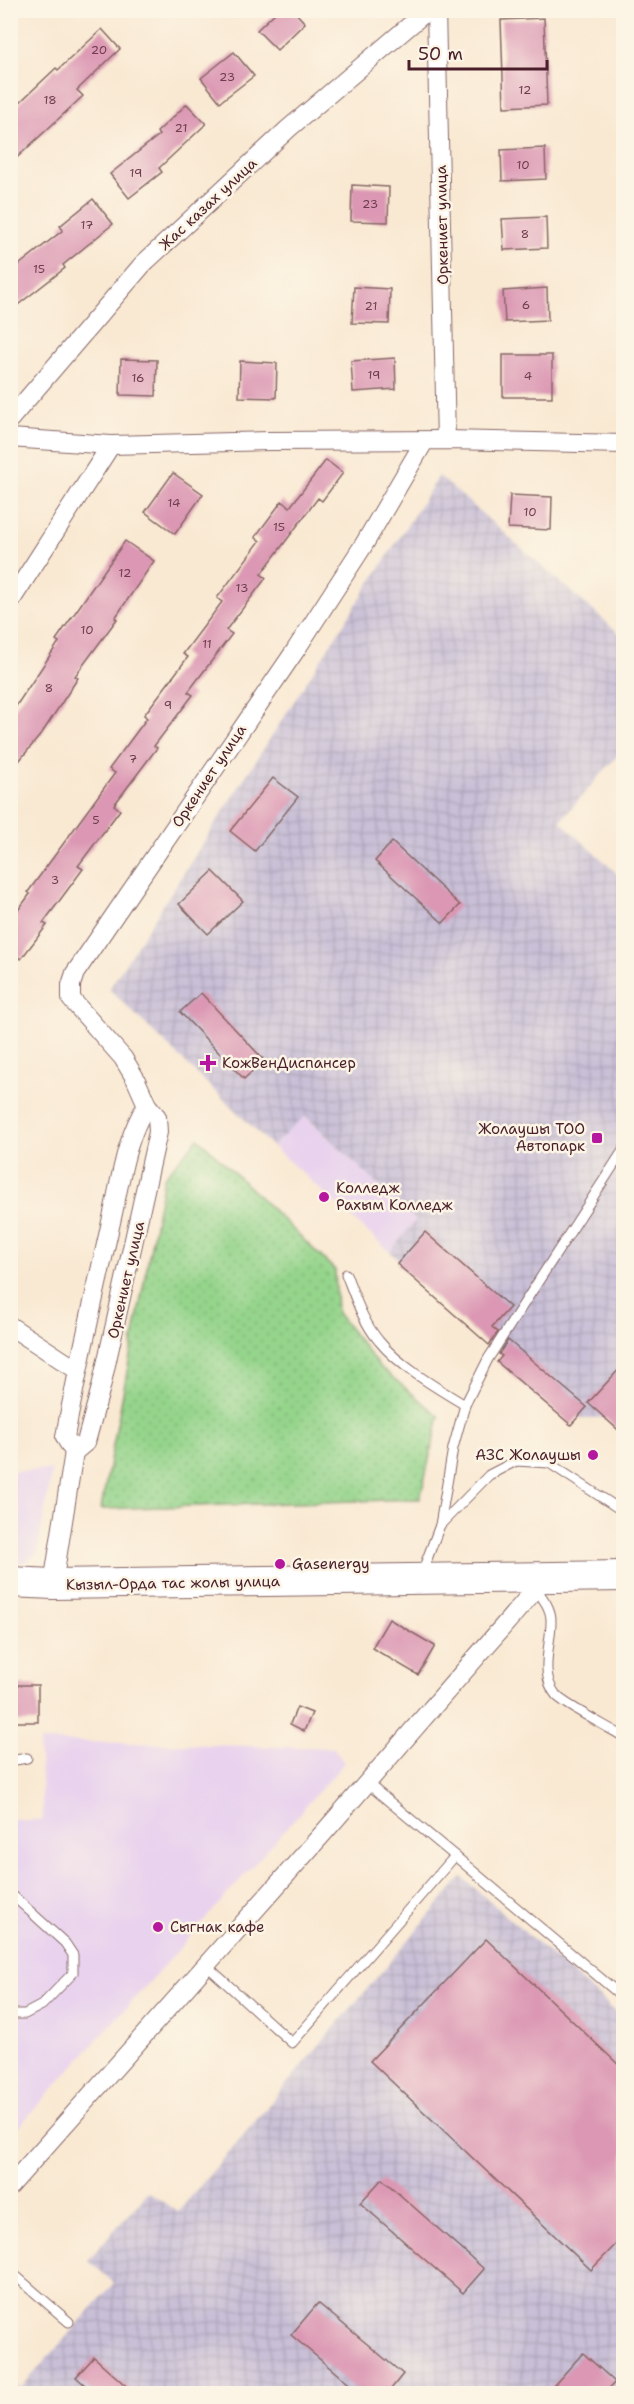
<svg xmlns="http://www.w3.org/2000/svg" width="634" height="2404" font-family="'Shantell Sans',sans-serif">
<defs>
<pattern id="industrial-grid" width="8" height="8" patternUnits="userSpaceOnUse" patternTransform="scale(1.5)"><rect width="8" height="8" fill="#c9bfd7"/><path d="M0 4h8M4 0v8" fill="none" stroke="#aea4b9"/></pattern>
<pattern id="park-dots" width="8" height="8" patternUnits="userSpaceOnUse" patternTransform="scale(1.5)"><rect width="8" height="8" fill="#94d48b"/><path d="M2 2h.1M6 6h.1" fill="none" stroke="#81b678" stroke-width="1.8" stroke-linecap="round"/></pattern>
</defs>
<rect width="100%" height="100%" fill="#fcf5e5"/>
<filter id="ink" filterUnits="userSpaceOnUse"><feTurbulence type="fractalNoise" baseFrequency=".0167" numOctaves="2"/><feDisplacementMap in="SourceGraphic" scale="12" xChannelSelector="R" yChannelSelector="G"/><feConvolveMatrix kernelMatrix="1 2 1 2 8 2 1 2 1" color-interpolation-filters="sRGB"/></filter>
<filter id="wash" filterUnits="userSpaceOnUse"><feTurbulence type="fractalNoise" baseFrequency=".008" numOctaves="4" result="noise"/><feDisplacementMap in="SourceGraphic" scale="24" xChannelSelector="R" yChannelSelector="G"/><feGaussianBlur stdDeviation="1.35" result="paint"/><feColorMatrix in="noise" values="0 0 0 0 0 0 0 0 0 0 0 0 0 0 0 0 0 1.4 0 .05"/><feComposite in="paint" operator="in"/></filter>
<g filter="url(#wash)">
<rect width="100%" height="100%" fill="#f9e9d3"/>
<!-- built -->
<g fill="#e8d2ee">
<polygon points="304,1116 417,1220 390,1252 272,1146"/>
<polygon points="52,1470 37,1554 23,1563 11,1564 11,1471"/>
<polygon points="39,1741 334,1748 344,1763 155,1976 11,2135 11,1820 43,1820"/>
</g>
<!-- industrial -->
<g fill="url(#industrial-grid)">
<polygon points="439,476 623,637 623,749 560,821 623,879 623,1417 581,1418 390,1252 416,1220 305,1116 272,1146 109,989"/>
<polygon points="462,1877 623,2018 623,2393 11,2394 10,2381 20,2389 114,2283 88,2260 148,2192 178,2212"/>
</g>
<!-- park -->
<polygon fill="url(#park-dots)" stroke="#6f7a5b" stroke-width="1.5" points="198,1138 335,1270 337,1313 379,1366 439,1416 420,1499 101,1509 164,1177"/>
<g id="blocks">
<!-- building -->
<g fill="#db97b3">
<polygon points="278,10 293,10 305,23 277,50 257,30"/>
<polygon points="544,18 547,105 504,107 501,20"/>
<polygon points="102,29 120,49 77,90 83,96 10,164 10,114 19,106 18,104 56,68 58,70"/>
<polygon points="234,52 254,76 220,102 201,78"/>
<polygon points="187,104 206,124 159,168 162,172 129,198 110,174 159,135 157,132"/>
<polygon points="545,148 546,179 502,181 501,150"/>
<polygon points="352,185 389,187 388,222 351,221"/>
<polygon points="93,199 113,224 63,265 65,268 10,311 10,272 63,230 60,226"/>
<polygon points="546,217 547,248 504,250 502,219"/>
<polygon points="354,287 390,289 389,324 352,323"/>
<polygon points="547,288 548,320 505,322 503,291"/>
<rect x="503" y="355" width="49" height="42"/>
<polygon points="395,358 396,389 353,392 351,361"/>
<polygon points="121,359 157,360 156,396 120,395"/>
<polygon points="240,361 277,363 276,398 239,397"/>
<polygon points="326,460 343,473 322,501 318,498 261,574 266,578 226,630 232,634 188,692 193,695 154,746 157,748 114,805 120,810 78,866 83,869 43,923 47,925 21,959 10,951 10,921 30,894 28,892 115,773 109,769 147,718 144,715 188,657 183,654 222,602 217,598 260,541 255,537 282,501 290,507"/>
<polygon points="173,473 203,494 175,534 145,512"/>
<polygon points="510,495 552,497 551,530 508,528"/>
<polygon points="125,541 154,561 115,618 117,619 75,676 78,678 42,733 10,772 10,715 59,642 56,640"/>
<polygon points="273,778 298,797 255,851 230,831"/>
<polygon points="392,842 460,905 443,923 375,861"/>
<polygon points="213,871 243,901 208,934 179,904"/>
<polygon points="201,993 264,1060 244,1079 180,1012"/>
<polygon points="425,1232 510,1307 492,1327 498,1332 489,1345 397,1264"/>
<polygon points="508,1340 587,1407 571,1425 497,1362 502,1356 499,1354"/>
<polygon points="624,1364 624,1435 588,1403"/>
<polygon points="389,1619 435,1646 418,1675 372,1648"/>
<rect x="10" y="1685" width="28" height="37"/>
<polygon points="297,1707 312,1713 304,1731 290,1724"/>
<polygon points="486,1939 624,2070 624,2236 591,2270 370,2061"/>
<polygon points="382,2179 484,2269 463,2293 360,2203"/>
<polygon points="318,2303 403,2374 387,2394 361,2394 291,2335"/>
<polygon points="583,2353 615,2382 604,2394 546,2394"/>
<polygon points="94,2357 135,2394 95,2394 76,2377"/>
</g>
</g>
</g>
<g filter="url(#ink)">
<use href="#blocks" fill-opacity="0" stroke="#876666" stroke-width="1.5"/>
<g fill="none" stroke-linecap="round" stroke-linejoin="round">
<!-- lane casing -->
<g stroke="#876666" stroke-width="11">
<g id="lane">
<path d="M346 1274C355 1297 363 1322 379 1341 399 1366 437 1388 465 1405"/>
<polyline points="440,1525 489,1475 516,1461 549,1463 624,1512"/>
<polyline points="618,1572 624,1554"/>
<polyline points="421,1575 440,1525 453,1448 465,1405 488,1359 624,1149"/>
<path d="M535 1589C543 1597 552 1610 551 1622 551 1645 539 1674 556 1695 563 1704 610 1728 624 1737"/>
<polyline points="10,1761 27,1758"/>
<polyline points="455,1856 624,1998"/>
<polyline points="10,1893 65,1943 73,1955 73,1973 42,2005 25,2014 10,2014"/>
<polyline points="206,1965 292,2043 455,1856 367,1783"/>
<polyline points="10,2271 69,2322"/>
</g>
</g>
<!-- street casing -->
<g stroke="#876666" stroke-width="20">
<g id="street">
<polyline points="436,10 446,440"/>
<polyline points="10,419 143,264 288,129 428,10"/>
<polyline points="10,438 111,445 271,441 446,440 624,444"/>
<polyline points="10,602 111,445"/>
<polyline points="10,1326 77,1370"/>
<polyline points="74,1452 86,1442 101,1387 158,1132 157,1117 147,1105 135,1078 123,1058 71,999 71,985 75,973 295,651 363,546 424,442"/>
<path d="M53 1584 74 1452 65 1437C78 1365 95 1294 111 1222 120 1184 125 1138 147 1105"/>
<polyline points="10,2186 326,1830 546,1577"/>
</g>
</g>
<!-- primary casing -->
<g stroke="#876666" stroke-width="32">
<polyline id="primary" points="10,1582 53,1584 624,1576"/>
</g>
<!-- lane -->
<use href="#lane" stroke="#fff" stroke-width="9"/>
<!-- street -->
<use href="#street" stroke="#fff" stroke-width="18"/>
<!-- primary -->
<use href="#primary" stroke="#fff" stroke-width="30"/>
</g>
</g>
<!-- markers -->
<g fill="#b5179e" stroke="#fcf5e5" stroke-width="2">
<path d="M205 1054h6v6h6v6h-6v6h-6v-6h-6v-6h6z"/>
<rect x="591" y="1132" width="12" height="12" rx="3"/>
<circle cx="324" cy="1197" r="6"/>
<circle cx="593" cy="1455" r="6"/>
<circle cx="280" cy="1564" r="6"/>
<circle cx="158" cy="1927" r="6"/>
</g>
<g text-anchor="middle" stroke-width="5" stroke-linejoin="round" paint-order="stroke">
<!-- number labels -->
<g font-size="12" fill="#6e3d4d">
<text x="99" y="54">20</text>
<text x="227" y="81">23</text>
<text x="525" y="94">12</text>
<text x="50" y="104">18</text>
<text x="181" y="132">21</text>
<text x="523" y="169">10</text>
<text x="136" y="177">19</text>
<text x="370" y="208">23</text>
<text x="87" y="229">17</text>
<text x="525" y="238">8</text>
<text x="39" y="273">15</text>
<text x="526" y="309">6</text>
<text x="371" y="310">21</text>
<text x="374" y="379">19</text>
<text x="528" y="380">4</text>
<text x="138" y="382">16</text>
<text x="174" y="507">14</text>
<text x="530" y="516">10</text>
<text x="279" y="531">15</text>
<text x="125" y="577">12</text>
<text x="242" y="592">13</text>
<text x="87" y="634">10</text>
<text x="207" y="648">11</text>
<text x="49" y="692">8</text>
<text x="168" y="709">9</text>
<text x="133" y="763">7</text>
<text x="96" y="824">5</text>
<text x="55" y="884">3</text>
</g>
<!-- street labels -->
<g font-size="15" fill="#4a1f2b" stroke="#fcf5e5">
<text transform="translate(208 204) rotate(-43)" y="5">Жас казах улица</text>
<text transform="translate(442 225) rotate(-91)" y="5">Оркениет улица</text>
<text transform="translate(209 776) rotate(-56)" y="5">Оркениет улица</text>
<text transform="translate(126 1280) rotate(-77)" y="5">Оркениет улица</text>
<text transform="translate(173 1583) rotate(-1)" y="5">Кызыл-Орда тас жолы улица</text>
</g>
<!-- poi labels -->
<g font-size="15" fill="#4a1f2b" stroke="#fcf5e5" text-anchor="start">
<text x="222" y="1068">КожВенДиспансер</text>
<text x="585" y="1134" text-anchor="end">Жолаушы ТОО<tspan x="585" dy="17">Автопарк</tspan></text>
<text x="336" y="1193">Колледж<tspan x="336" dy="17">Рахым Колледж</tspan></text>
<text x="581" y="1460" text-anchor="end">АЗС Жолаушы</text>
<text x="292" y="1569">Gasenergy</text>
<text x="170" y="1932">Сыгнак кафе</text>
</g>
</g>
<!-- margin -->
<rect width="634" height="2404" fill="none" stroke="#fcf5e5" stroke-width="36"/>
<!-- scale -->
<path d="M409 60v9h138v-9" fill="none" stroke="#4a1f2b" stroke-width="3"/>
<text x="418" y="60" font-size="18" fill="#4a1f2b" stroke="#fcf5e5" stroke-width="4.5" paint-order="stroke">50 m</text>
</svg>
